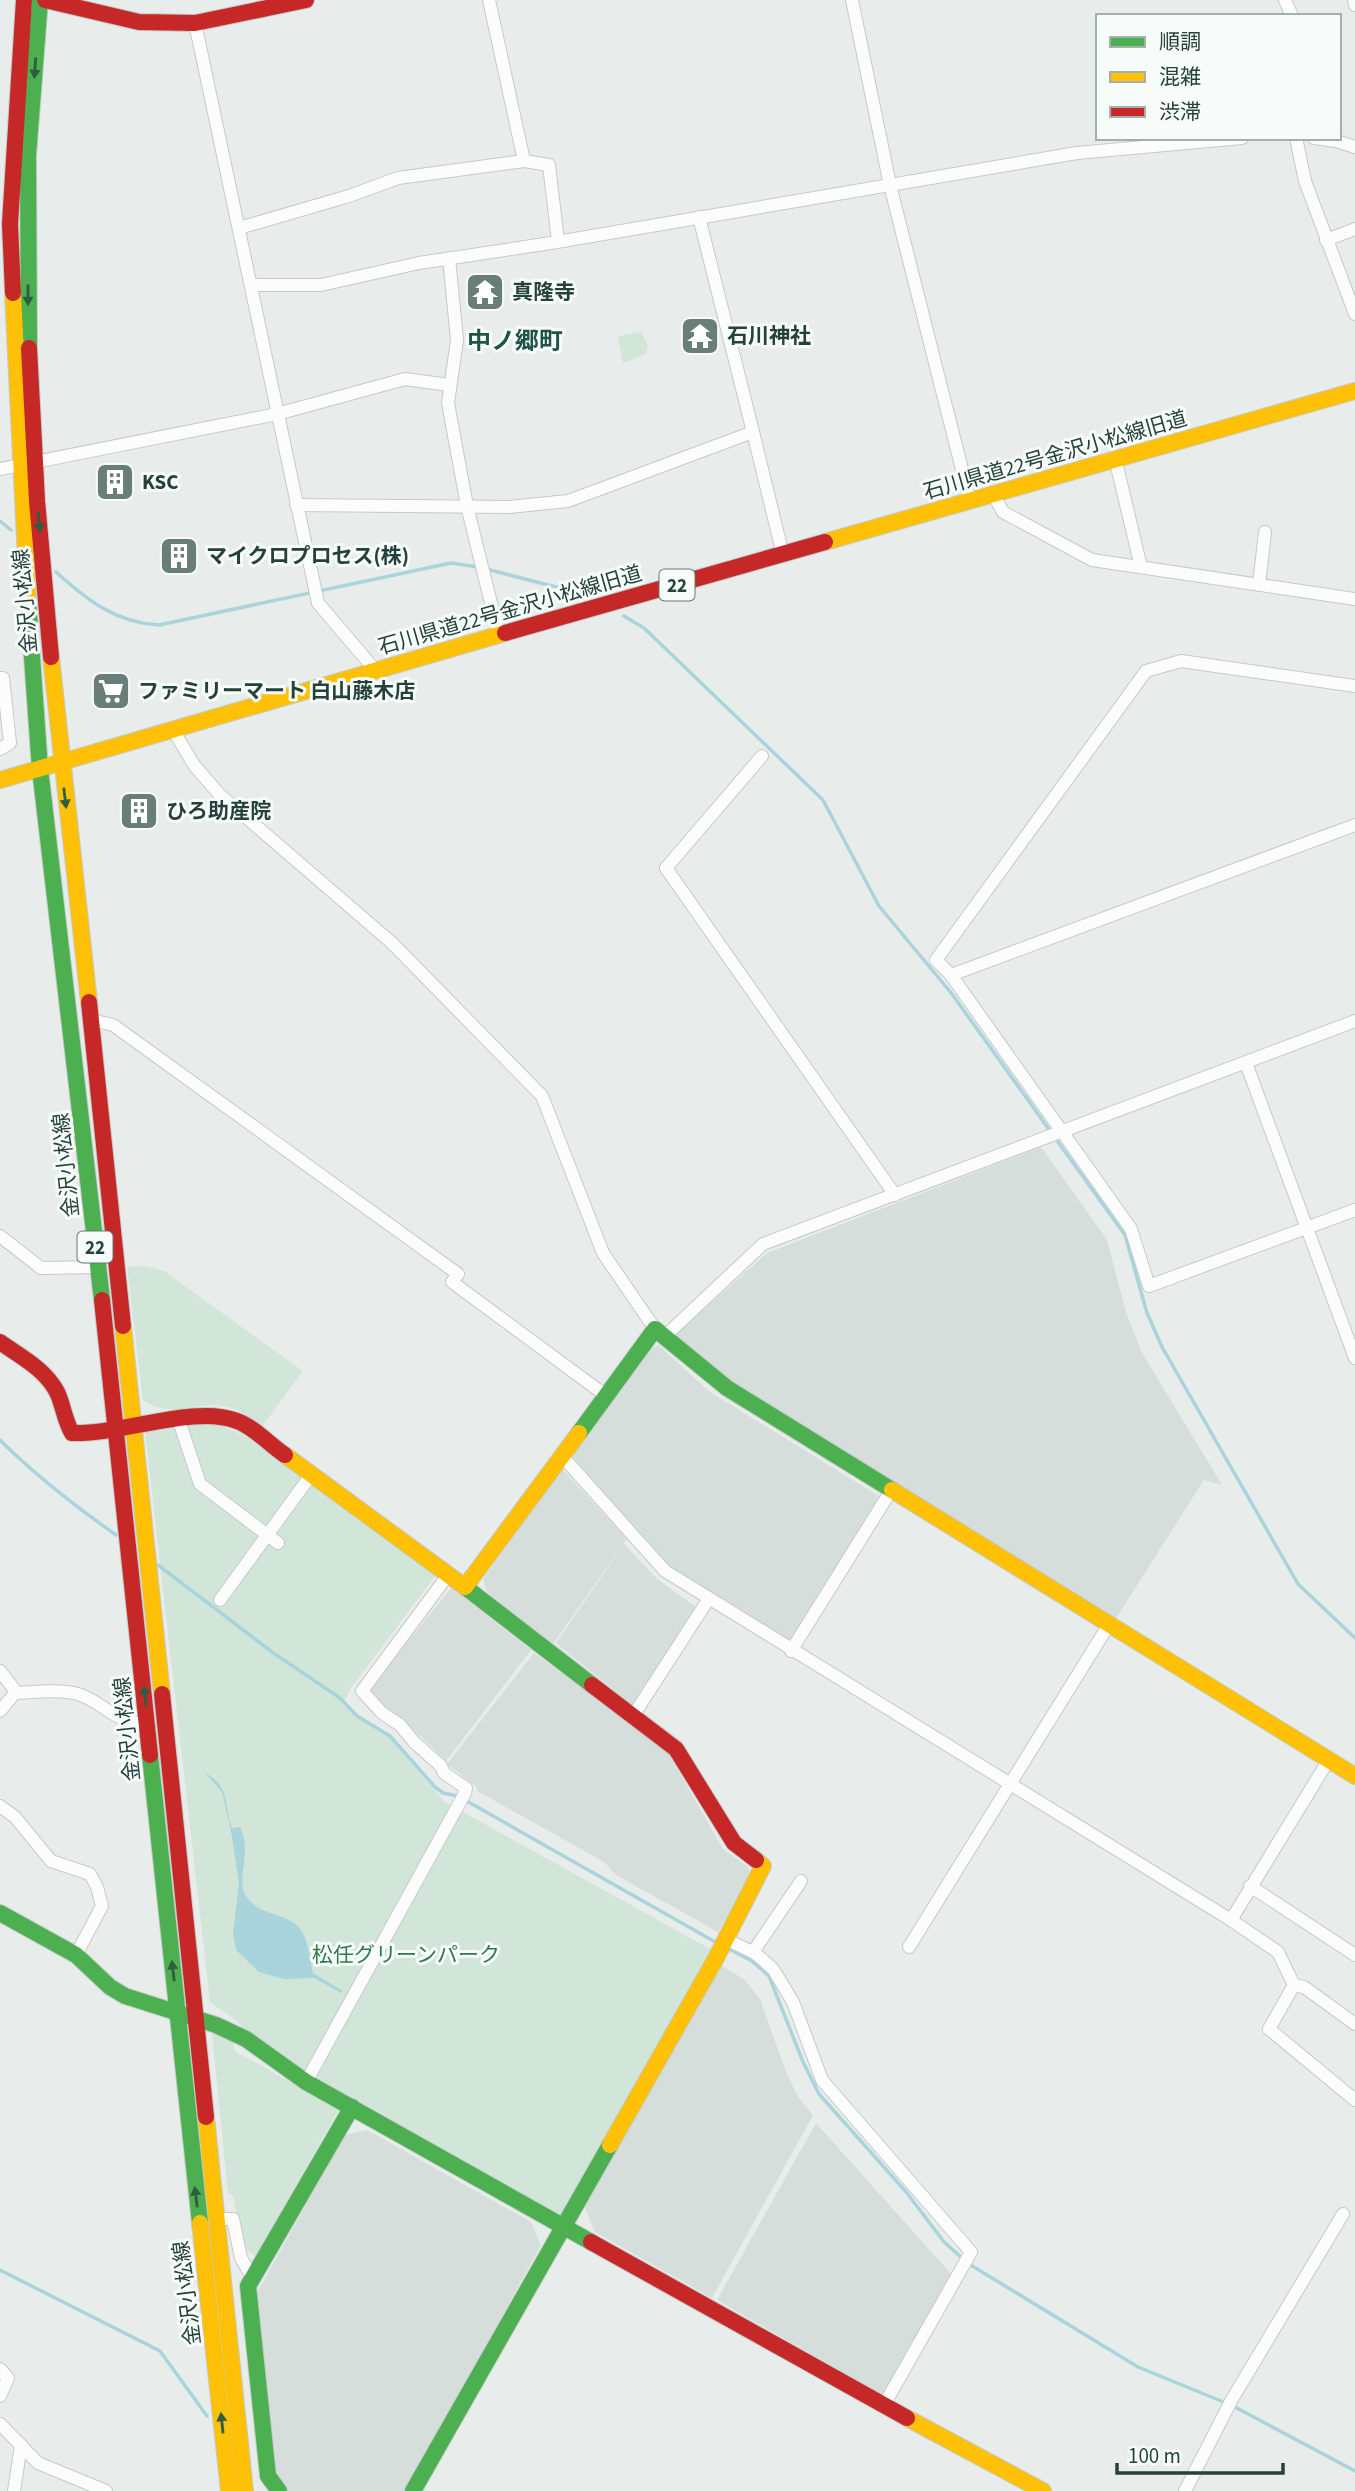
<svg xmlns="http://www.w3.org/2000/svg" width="1355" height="2491" font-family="'Source Sans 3','Noto Sans JP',sans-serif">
<rect width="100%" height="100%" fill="#e8edeb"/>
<!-- built -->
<g fill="#d6dedb">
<polygon points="1041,1147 1107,1240 1126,1312 1141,1351 1222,1485 1204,1480 1115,1620 718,1375 676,1334 767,1253"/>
<polygon points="658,1345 710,1392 879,1496 793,1641 787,1642 667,1565 572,1456 649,1350"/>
<polygon points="562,1469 627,1539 553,1644 487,1592 483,1579"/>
<polygon points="624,1544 657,1579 696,1607 636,1707 556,1643"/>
<polygon points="451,1588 531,1650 446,1761 411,1727 372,1697 371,1687"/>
<polygon points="534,1653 668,1753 723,1849 747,1866 752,1875 718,1932 616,1875 604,1862 477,1791 477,1787 447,1764"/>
<polygon points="722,1966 744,1979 760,1999 786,2072 798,2097 813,2115 712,2298 595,2232 583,2203"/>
<polygon points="816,2123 952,2275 884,2396 717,2300"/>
<polygon points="367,2130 531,2222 541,2245 406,2491 288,2491 274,2471 256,2295 344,2135"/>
</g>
<!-- green -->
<g fill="#d1e6d8">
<polygon points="641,332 648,345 646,354 623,363 618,336"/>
<path d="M145 1266 164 1271 303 1371 261 1428C250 1418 239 1408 223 1406 192 1401 172 1420 143 1400L127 1267Z"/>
<polygon points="212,1422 245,1436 436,1575 351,1688 343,1705 386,1732 445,1802 712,1950 564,2216 324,2085 256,2043 236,2020 210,2002 145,1432"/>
<polygon points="211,2024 233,2042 235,2051 339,2109 256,2256 244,2248 233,2196 228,2193"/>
</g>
<!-- water -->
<path fill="#a9d4db" d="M204 1772C232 1788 223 1804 232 1828L240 1827C253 1853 235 1879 246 1896 259 1917 288 1912 301 1930 309 1942 310 1959 313 1973L343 1991 341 1993 314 1978 284 1979 259 1972 236 1950 233 1933 239 1883 231 1831 222 1792Z"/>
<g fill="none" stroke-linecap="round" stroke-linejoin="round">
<!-- stream -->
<g stroke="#a9d4db" stroke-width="3.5">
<polyline points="0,521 11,530"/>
<polyline points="486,569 560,588 577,597"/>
<path d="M56 572C87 600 116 623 159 625L451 563 478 567"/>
<polyline points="624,616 644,628 823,800 879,906 952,994 1048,1128"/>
<polyline points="1058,1142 1125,1235 1147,1313 1162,1347 1298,1584 1355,1638"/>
<path d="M0 1440C36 1476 75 1506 116 1535"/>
<polyline points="158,1565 272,1652 340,1698 357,1716 390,1736 435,1787 443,1793 458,1796"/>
<polyline points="465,1800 717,1943"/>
<polyline points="727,1948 752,1961 769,1976 803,2062 819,2094 907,2193 944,2242 963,2259"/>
<polyline points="969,2264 1138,2367 1226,2403"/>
<polyline points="0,2270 160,2351 207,2416"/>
<polyline points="1233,2406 1355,2471"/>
</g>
<!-- street casing -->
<g stroke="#c5cac8" stroke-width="14">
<g id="street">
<polyline points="489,0 524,161"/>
<polyline points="852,0 890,185 970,501"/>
<polyline points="1285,0 1292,16"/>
<polyline points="1354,0 1355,5"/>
<polyline points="195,23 318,603 375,670"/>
<polyline points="1296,138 1305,181 1355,314"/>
<polyline points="1314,138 1336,141 1355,147"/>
<polyline points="699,217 753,432"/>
<polyline points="239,228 349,196 398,178 524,161 549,165 558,241"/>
<polyline points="1326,240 1355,229"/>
<polyline points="449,258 457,340 448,403 467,506 499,635"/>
<polyline points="251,285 321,285 419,263 551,243 1077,153 1242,138"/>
<polyline points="1115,458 1141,567"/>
<polyline points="0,469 277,414 405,379 449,385"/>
<polyline points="993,494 1003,512 1092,560 1355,599"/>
<polyline points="296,505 509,507 568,501 753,432 783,555"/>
<polyline points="1259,585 1265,532"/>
<polyline points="0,678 3,678 10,743 0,749"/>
<polyline points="172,728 194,765 219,794 392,943 542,1096 603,1253 655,1329"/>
<polyline points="762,756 666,868 895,1195"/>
<polyline points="1355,825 951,975 1131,1229 1149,1286 1355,1210"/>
<polyline points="951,975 936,960 1146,671 1181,661 1355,686"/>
<polyline points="91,1020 113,1025 458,1274 452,1282 605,1395"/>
<polyline points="1246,1063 1355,1358"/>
<polyline points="0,1236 41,1268 97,1267"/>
<polyline points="664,1337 763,1244 1355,1021"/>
<polyline points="179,1421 200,1484 278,1543"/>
<polyline points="563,1457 665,1571 1231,1920 1278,1952 1294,1985"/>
<polyline points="220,1600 311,1475"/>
<polyline points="791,1651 892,1489"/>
<path d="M0 1671 17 1693C37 1692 59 1689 78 1694 106 1703 115 1725 148 1723"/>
<polyline points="0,1711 16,1692"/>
<polyline points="633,1716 708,1600"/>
<polyline points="0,1806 15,1817 51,1861 90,1874 97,1887 102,1906 76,1955"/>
<polyline points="1250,1886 1355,1955"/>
<polyline points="1231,1920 1328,1761"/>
<polyline points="726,1939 756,1954 773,1969 793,2002 822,2080 971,2252 884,2405"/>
<polyline points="909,1947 1108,1626"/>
<polyline points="753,1952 801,1881"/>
<polyline points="1294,1985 1269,2029 1355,2100"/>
<polyline points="1294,1985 1304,1987 1355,2024"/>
<polyline points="306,2082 465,1793 466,1788 444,1773 441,1766 414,1742 400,1725 382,1713 362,1691 448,1575"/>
<polyline points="217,2219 233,2219 241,2258 252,2277"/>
<polyline points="0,2369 8,2378 0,2396"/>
<polyline points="0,2424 38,2463 106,2491"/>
<polyline points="14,2491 21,2445"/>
<polyline points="1185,2491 1231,2401 1343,2214"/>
</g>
</g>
<!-- fast casing -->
<g stroke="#c3cbc8" stroke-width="18">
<g id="fast">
<polyline points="29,348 28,156 40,0"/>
<polyline points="28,601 40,769 102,1300"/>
<polyline points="579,1433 655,1329 727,1388 892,1490"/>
<polyline points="465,1587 592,1685"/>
<polyline points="150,1755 200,2223"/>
<polyline points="0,1913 76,1955 110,1987 125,1996 216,2025 246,2039 306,2082 591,2242"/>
<polyline points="279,2491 268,2476 248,2286 352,2107"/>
<polyline points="413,2491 610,2145"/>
</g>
</g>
<!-- slow casing -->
<g stroke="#c3cbc8" stroke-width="18">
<g id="slow">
<polyline points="13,293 28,601"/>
<polyline points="825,542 1355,391"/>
<polyline points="51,657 89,1002"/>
<polyline points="0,780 505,633"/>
<polyline points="123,1326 162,1694"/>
<polyline points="285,1455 465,1587 579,1433"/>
<polyline points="892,1490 1355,1776"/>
<polyline points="206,2117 245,2491"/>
<polyline points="610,2145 715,1960 763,1866 756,1860"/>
<polyline points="200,2223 229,2491"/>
<polyline points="907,2418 1043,2491"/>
</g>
</g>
<!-- jam casing -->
<g stroke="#c3cbc8" stroke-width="18">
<g id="jam">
<polyline points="45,0 139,22 195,23 306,0"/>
<polyline points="13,293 10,224 24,0"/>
<polyline points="29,348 37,501 51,657"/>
<polyline points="505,633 825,542"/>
<polyline points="89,1002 123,1326"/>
<polyline points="102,1300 150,1755"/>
<path d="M0 1342C21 1357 45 1369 57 1392 63 1404 64 1419 72 1433 121 1435 195 1404 237 1421 254 1427 270 1445 285 1455"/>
<polyline points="592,1685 676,1749 734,1843 756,1860"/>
<polyline points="162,1694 206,2117"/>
<polyline points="591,2242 907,2418"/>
</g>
</g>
<!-- street -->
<use href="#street" stroke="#fcfcfc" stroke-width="12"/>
<!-- fast -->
<use href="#fast" stroke="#4caf50" stroke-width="16"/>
<!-- slow -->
<use href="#slow" stroke="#ffc107" stroke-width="16"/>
<!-- jam -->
<use href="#jam" stroke="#c62828" stroke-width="16"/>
</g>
<!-- one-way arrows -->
<defs><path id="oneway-solid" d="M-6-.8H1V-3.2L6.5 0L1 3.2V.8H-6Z" transform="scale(1.75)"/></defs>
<g fill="#2e5d40">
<use href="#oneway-solid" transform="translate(35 68) rotate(94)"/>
<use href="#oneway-solid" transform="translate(28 295) rotate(90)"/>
<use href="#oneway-solid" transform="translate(39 522) rotate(85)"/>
<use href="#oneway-solid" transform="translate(65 798) rotate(83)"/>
<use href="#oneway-solid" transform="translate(145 1696) rotate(-96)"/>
<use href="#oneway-solid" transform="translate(173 1971) rotate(-97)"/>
<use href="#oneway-solid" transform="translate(196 2197) rotate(-97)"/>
<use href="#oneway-solid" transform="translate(222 2423) rotate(-96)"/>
</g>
<!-- icons -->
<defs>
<g id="temple-square" transform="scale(2.0125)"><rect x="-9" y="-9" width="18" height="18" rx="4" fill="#697e78" stroke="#f7fbf9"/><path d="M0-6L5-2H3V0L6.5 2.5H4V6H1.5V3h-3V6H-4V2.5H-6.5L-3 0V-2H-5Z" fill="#fff"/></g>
<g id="building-square" transform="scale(2.0125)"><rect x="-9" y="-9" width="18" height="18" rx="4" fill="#697e78" stroke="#f7fbf9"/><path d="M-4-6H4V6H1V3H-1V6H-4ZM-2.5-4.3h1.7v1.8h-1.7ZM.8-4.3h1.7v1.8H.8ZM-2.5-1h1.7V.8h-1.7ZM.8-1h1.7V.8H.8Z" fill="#fff"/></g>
<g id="supermarket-square" transform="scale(2.0125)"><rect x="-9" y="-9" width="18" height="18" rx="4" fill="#697e78" stroke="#f7fbf9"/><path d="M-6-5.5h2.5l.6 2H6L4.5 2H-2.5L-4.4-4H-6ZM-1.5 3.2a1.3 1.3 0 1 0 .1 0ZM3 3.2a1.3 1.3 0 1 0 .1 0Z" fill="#fff"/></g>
</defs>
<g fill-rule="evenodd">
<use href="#temple-square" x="485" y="292"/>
<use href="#temple-square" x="700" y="336"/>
<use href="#building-square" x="115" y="482"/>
<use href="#building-square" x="179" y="556"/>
<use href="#supermarket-square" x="111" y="691"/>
<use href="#building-square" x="139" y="811"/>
</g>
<g text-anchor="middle" stroke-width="6" stroke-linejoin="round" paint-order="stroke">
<!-- shield labels -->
<g fill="#f7fbf9" stroke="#637a73" stroke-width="2">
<rect x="659.5" y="569.5" width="35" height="31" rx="5"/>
<rect x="77.5" y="1231.5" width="35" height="31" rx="5"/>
</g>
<g font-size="19" font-weight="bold" fill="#24423a">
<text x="677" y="592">22</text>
<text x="95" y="1254">22</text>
</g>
<!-- poi labels -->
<g font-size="21" font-weight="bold" fill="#24423a" stroke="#f7fbf9" text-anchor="start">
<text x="512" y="299">真隆寺</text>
<text x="727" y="343">石川神社</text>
<text x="142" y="489">KSC</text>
<text x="206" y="563">マイクロプロセス(株)</text>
<text x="138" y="698">ファミリーマート 白山藤木店</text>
<text x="166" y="818">ひろ助産院</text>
</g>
<!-- street labels -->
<g font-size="21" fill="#24423a" stroke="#f7fbf9">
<text transform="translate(1055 455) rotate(-16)" y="7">石川県道22号金沢小松線旧道</text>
<text transform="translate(25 601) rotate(-95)" y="7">金沢小松線</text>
<text transform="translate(510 610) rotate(-16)" y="7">石川県道22号金沢小松線旧道</text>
<text transform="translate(66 1165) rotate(-96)" y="7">金沢小松線</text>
<text transform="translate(127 1729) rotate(-96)" y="7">金沢小松線</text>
<text transform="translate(187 2293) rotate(-97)" y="7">金沢小松線</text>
</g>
<!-- park labels -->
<g font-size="21" fill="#2d7a4b" stroke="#f7fbf9">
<text x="406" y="1962">松任グリーンパーク</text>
</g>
<!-- quarter labels -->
<g font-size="24" font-weight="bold" fill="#1f5548" stroke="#f7fbf9">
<text x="515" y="349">中ノ郷町</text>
</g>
</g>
<!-- legend -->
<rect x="1096" y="14" width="245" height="126" fill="#f7fbf9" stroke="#a3b1ad" stroke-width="2"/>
<rect x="1110" y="37" width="35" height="10" fill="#4caf50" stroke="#a3b1ad" stroke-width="2"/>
<text x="1159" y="49" font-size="21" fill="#24423a">順調</text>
<rect x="1110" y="72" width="35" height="10" fill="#ffc107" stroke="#a3b1ad" stroke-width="2"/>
<text x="1159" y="84" font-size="21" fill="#24423a">混雑</text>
<rect x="1110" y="107" width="35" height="10" fill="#c62828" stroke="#a3b1ad" stroke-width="2"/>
<text x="1159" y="119" font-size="21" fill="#24423a">渋滞</text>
<!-- scale -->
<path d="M1117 2463v10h166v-10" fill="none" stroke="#24423a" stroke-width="3.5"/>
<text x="1128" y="2463" font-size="21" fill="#24423a" stroke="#f7fbf9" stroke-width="5" paint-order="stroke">100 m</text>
</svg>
